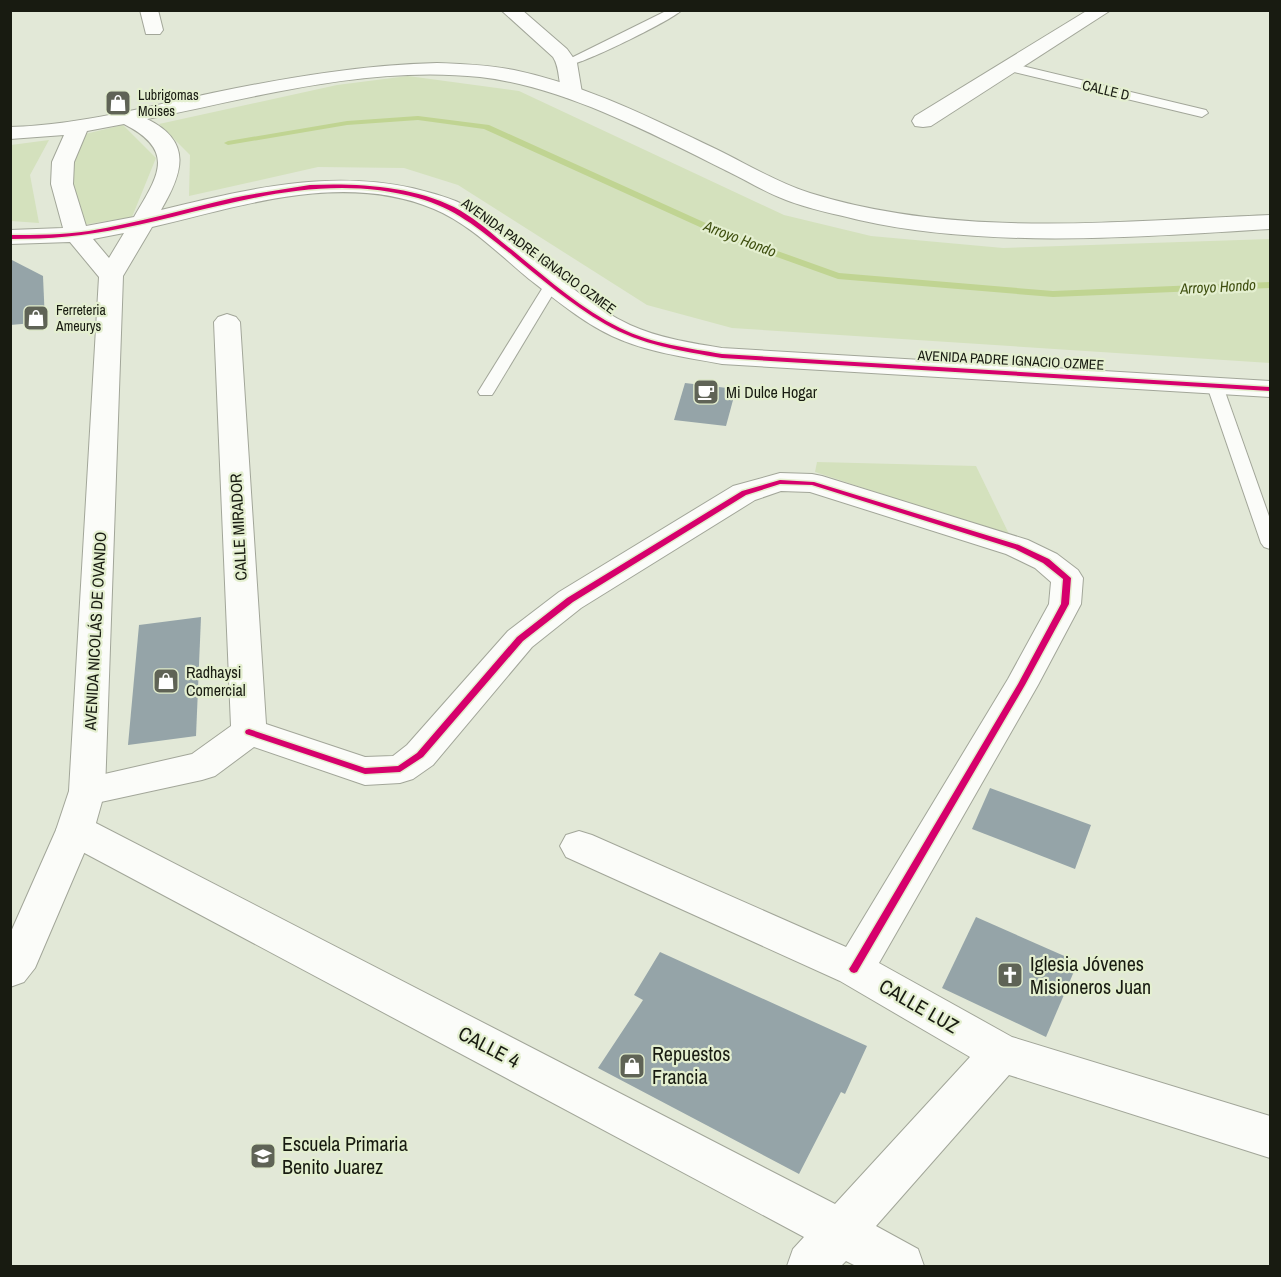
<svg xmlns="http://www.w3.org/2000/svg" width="1281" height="1277" font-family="'Archivo Narrow',sans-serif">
<rect width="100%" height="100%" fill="#e2e8d7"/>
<!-- green -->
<g fill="#d4e1bd">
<polygon points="408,76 519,91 784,215 871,236 1003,248 1270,239 1270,363 732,328 647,305 458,185 404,168 318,167 189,196 190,155 159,124 337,85"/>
<polygon points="123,125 156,158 132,217 82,225 68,180 85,134"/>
<polygon points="49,140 30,175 39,223 11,221 11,145"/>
<polygon points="817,462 976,466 1010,536 815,472"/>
</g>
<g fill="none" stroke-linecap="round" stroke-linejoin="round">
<!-- stream -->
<polygon fill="#c0d492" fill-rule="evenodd" points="418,116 489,125 730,234 839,273 1053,291 1270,282 1270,288 1053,297 838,279 724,238 484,129 418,120 347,125 228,145 224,143 228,141 347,121"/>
</g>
<!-- building -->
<g fill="#95a4a8">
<polygon points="10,259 43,276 45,322 10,325"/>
<polygon points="685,383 736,389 726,426 674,420"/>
<polygon points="201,617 196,736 128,745 139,625"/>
<polygon points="990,788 1091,825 1075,869 972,829"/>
<polygon points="976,917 1078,962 1046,1037 942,988"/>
<polygon points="660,952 867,1046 845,1094 841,1092 799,1174 598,1068 643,1000 634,995"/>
</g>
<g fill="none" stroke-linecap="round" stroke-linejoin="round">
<!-- lane casing -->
<g stroke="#a2a699" stroke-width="2">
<g id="lane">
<path d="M668 10H682C670 21 576 68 563 66L561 63Z"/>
<polygon points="1010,63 1206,110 1208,113 1202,117 1006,70 1006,64"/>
<polygon points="552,280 559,284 494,392 492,395 480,395 478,392 545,284"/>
<polygon points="1215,381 1223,386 1270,519 1270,549 1264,547 1261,543 1207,386"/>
</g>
</g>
<!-- street casing -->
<g stroke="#a2a699" stroke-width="2">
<g id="street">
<polygon points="140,10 158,10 163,30 160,34 146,34"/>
<path d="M501 10H522L567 49 577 63 582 93 579 97 572 99 565 97C557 86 561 69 553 57Z"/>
<polygon points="1088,10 1111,10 931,126 923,127 915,126 912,121 915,116"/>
<polygon points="227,314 236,317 240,322 266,724 365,757 393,756 407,745 508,631 559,592 733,486 780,473 812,474 822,476 1028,540 1057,554 1078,570 1083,578 1081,604 1038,685 879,963 1012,1037 1270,1116 1270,1158 1009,1075 876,1226 918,1249 924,1266 856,1266 846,1261 841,1266 787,1266 793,1249 804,1237 62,841 56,830 62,819 75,815 88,819 835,1204 970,1057 840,981 566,857 560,846 566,835 579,831 592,835 846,947 1008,679 1049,604 1051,582 1035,568 1006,554 810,492 781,491 755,500 581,608 532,647 433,765 413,779 400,783 365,785 254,747 215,776 202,780 87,805 74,801 69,791 74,781 192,754 231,726 214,322 218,317"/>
</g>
</g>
<!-- secondary casing -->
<g stroke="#a2a699" stroke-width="2">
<path id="secondary" d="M437 63C463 64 489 65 514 70 586 85 651 118 716 149 747 164 778 183 810 193 957 239 1119 221 1270 215V229C1140 237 987 249 859 220 835 214 809 209 786 200 766 193 748 181 729 172 687 151 646 130 603 112 564 96 523 82 480 77 369 65 256 97 147 119 194 142 182 174 161 210 244 190 326 169 412 188 428 192 445 196 460 203 522 235 566 295 630 325 659 338 691 343 722 348L1270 381V397L722 364C685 357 646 352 612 336 582 322 555 299 529 279 500 255 470 224 434 209 343 171 242 206 152 227L123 276 105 791 94 830 35 968 24 982 10 987V934L56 830 69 791 99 277 70 242 10 244V230L63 228 51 184 52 162 64 135 10 139V127C80 125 149 106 217 92 290 77 362 65 437 63ZM124 124C177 151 158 176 134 217L86 226 73 184 74 162 87 131ZM124 233 109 258 93 239Z"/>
</g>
<!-- lane -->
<use href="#lane" fill="#fbfcf9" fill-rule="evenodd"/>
<!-- street -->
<use href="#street" fill="#fbfcf9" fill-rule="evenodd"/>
<!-- secondary -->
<use href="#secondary" fill="#fbfcf9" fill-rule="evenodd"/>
<!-- cycleway casing -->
<g stroke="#e4efd0" stroke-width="3">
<g id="cycleway">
<path d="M310 185C356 183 412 186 454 207 471 216 487 229 502 242 540 272 577 307 620 328 652 344 688 348 722 354L1270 387V391L722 358C682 351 641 345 605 324 570 304 538 276 507 251 478 228 454 208 418 198 316 170 222 208 123 228 85 236 50 239 10 239V235C37 235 63 235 89 231 137 223 185 209 233 198 258 193 284 189 310 185Z"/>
<polygon points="780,480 814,482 1019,545 1049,559 1071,578 1069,604 1025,685 857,972 854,973 851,972 849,969 851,966 1018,684 1061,604 1063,579 1043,563 1015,549 812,485 780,484 746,495 573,602 523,641 423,757 400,772 365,774 246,734 245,732 246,730 249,729 365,768 398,766 417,753 517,637 567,598 742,491"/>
</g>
</g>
<!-- cycleway -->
<use href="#cycleway" fill="#d6006c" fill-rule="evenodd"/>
</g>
<!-- icons -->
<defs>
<g id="shop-square" transform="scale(1.35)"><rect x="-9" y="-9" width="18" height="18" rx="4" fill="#5f6356" stroke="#e4efd0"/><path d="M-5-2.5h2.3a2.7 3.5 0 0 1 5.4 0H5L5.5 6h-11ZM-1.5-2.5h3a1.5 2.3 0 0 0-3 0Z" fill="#fff"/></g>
<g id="cafe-square" transform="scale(1.35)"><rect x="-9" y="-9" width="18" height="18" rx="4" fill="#5f6356" stroke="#e4efd0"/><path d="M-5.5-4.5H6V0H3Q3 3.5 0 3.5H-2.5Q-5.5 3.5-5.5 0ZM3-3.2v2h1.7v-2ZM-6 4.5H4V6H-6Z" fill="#fff"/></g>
<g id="church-square" transform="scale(1.35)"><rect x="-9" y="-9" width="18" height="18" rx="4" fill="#5f6356" stroke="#e4efd0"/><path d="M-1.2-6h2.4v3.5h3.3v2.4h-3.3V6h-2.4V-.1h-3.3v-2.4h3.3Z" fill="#fff"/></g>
<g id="school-square" transform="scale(1.35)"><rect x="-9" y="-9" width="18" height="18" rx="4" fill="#5f6356" stroke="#e4efd0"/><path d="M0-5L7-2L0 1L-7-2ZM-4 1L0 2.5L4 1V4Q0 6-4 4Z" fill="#fff"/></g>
</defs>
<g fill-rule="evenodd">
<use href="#shop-square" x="118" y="103"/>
<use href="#shop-square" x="36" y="318"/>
<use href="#cafe-square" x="706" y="392"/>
<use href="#shop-square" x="166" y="681"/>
<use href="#church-square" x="1010" y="975"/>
<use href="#shop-square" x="632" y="1066"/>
<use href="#school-square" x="263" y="1156"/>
</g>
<g text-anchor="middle" stroke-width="4.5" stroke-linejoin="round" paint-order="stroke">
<!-- far-street labels -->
<g font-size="14" fill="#181b11" stroke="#e4efd0">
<text transform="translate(1106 90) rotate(13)" y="5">CALLE D</text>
<text transform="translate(539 256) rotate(36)" y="5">AVENIDA PADRE IGNACIO OZMEE</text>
<text transform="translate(1011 360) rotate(3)" y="5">AVENIDA PADRE IGNACIO OZMEE</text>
</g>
<!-- far-poi labels -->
<g font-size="14" fill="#181b11" stroke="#e4efd0" text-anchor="start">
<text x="138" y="100">Lubrigomas<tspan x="138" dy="16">Moises</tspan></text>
<text x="56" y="315">Ferreteria<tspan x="56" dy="16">Ameurys</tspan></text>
</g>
<!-- far-water labels -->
<g font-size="15" font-style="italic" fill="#3e4e0e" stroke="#e4efd0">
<text transform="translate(740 239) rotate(21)" y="5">Arroyo Hondo</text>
<text transform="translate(1218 287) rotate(-3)" y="5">Arroyo Hondo</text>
</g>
<!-- poi labels -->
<g font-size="16" fill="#181b11" stroke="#e4efd0" text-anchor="start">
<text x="726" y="398">Mi Dulce Hogar</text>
<text x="186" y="678">Radhaysi<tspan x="186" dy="18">Comercial</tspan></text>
</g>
<!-- street labels -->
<g font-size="16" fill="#181b11" stroke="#e4efd0">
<text transform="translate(238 527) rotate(-93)" y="6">CALLE MIRADOR</text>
<text transform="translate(95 631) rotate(-87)" y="6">AVENIDA NICOLÁS DE OVANDO</text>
</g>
<!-- near-poi labels -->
<g font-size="20" fill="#181b11" stroke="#e4efd0" text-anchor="start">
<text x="1030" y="971">Iglesia Jóvenes<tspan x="1030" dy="23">Misioneros Juan</tspan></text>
<text x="652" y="1061">Repuestos<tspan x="652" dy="23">Francia</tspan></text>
<text x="282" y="1151">Escuela Primaria<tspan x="282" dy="23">Benito Juarez</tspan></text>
</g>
<!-- near-street labels -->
<g font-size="20" fill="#181b11" stroke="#e4efd0">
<text transform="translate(919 1006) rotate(30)" y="7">CALLE LUZ</text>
<text transform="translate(489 1047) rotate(28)" y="7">CALLE 4</text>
</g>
</g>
<!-- border -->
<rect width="1281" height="1277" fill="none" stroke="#181b11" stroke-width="24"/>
</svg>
